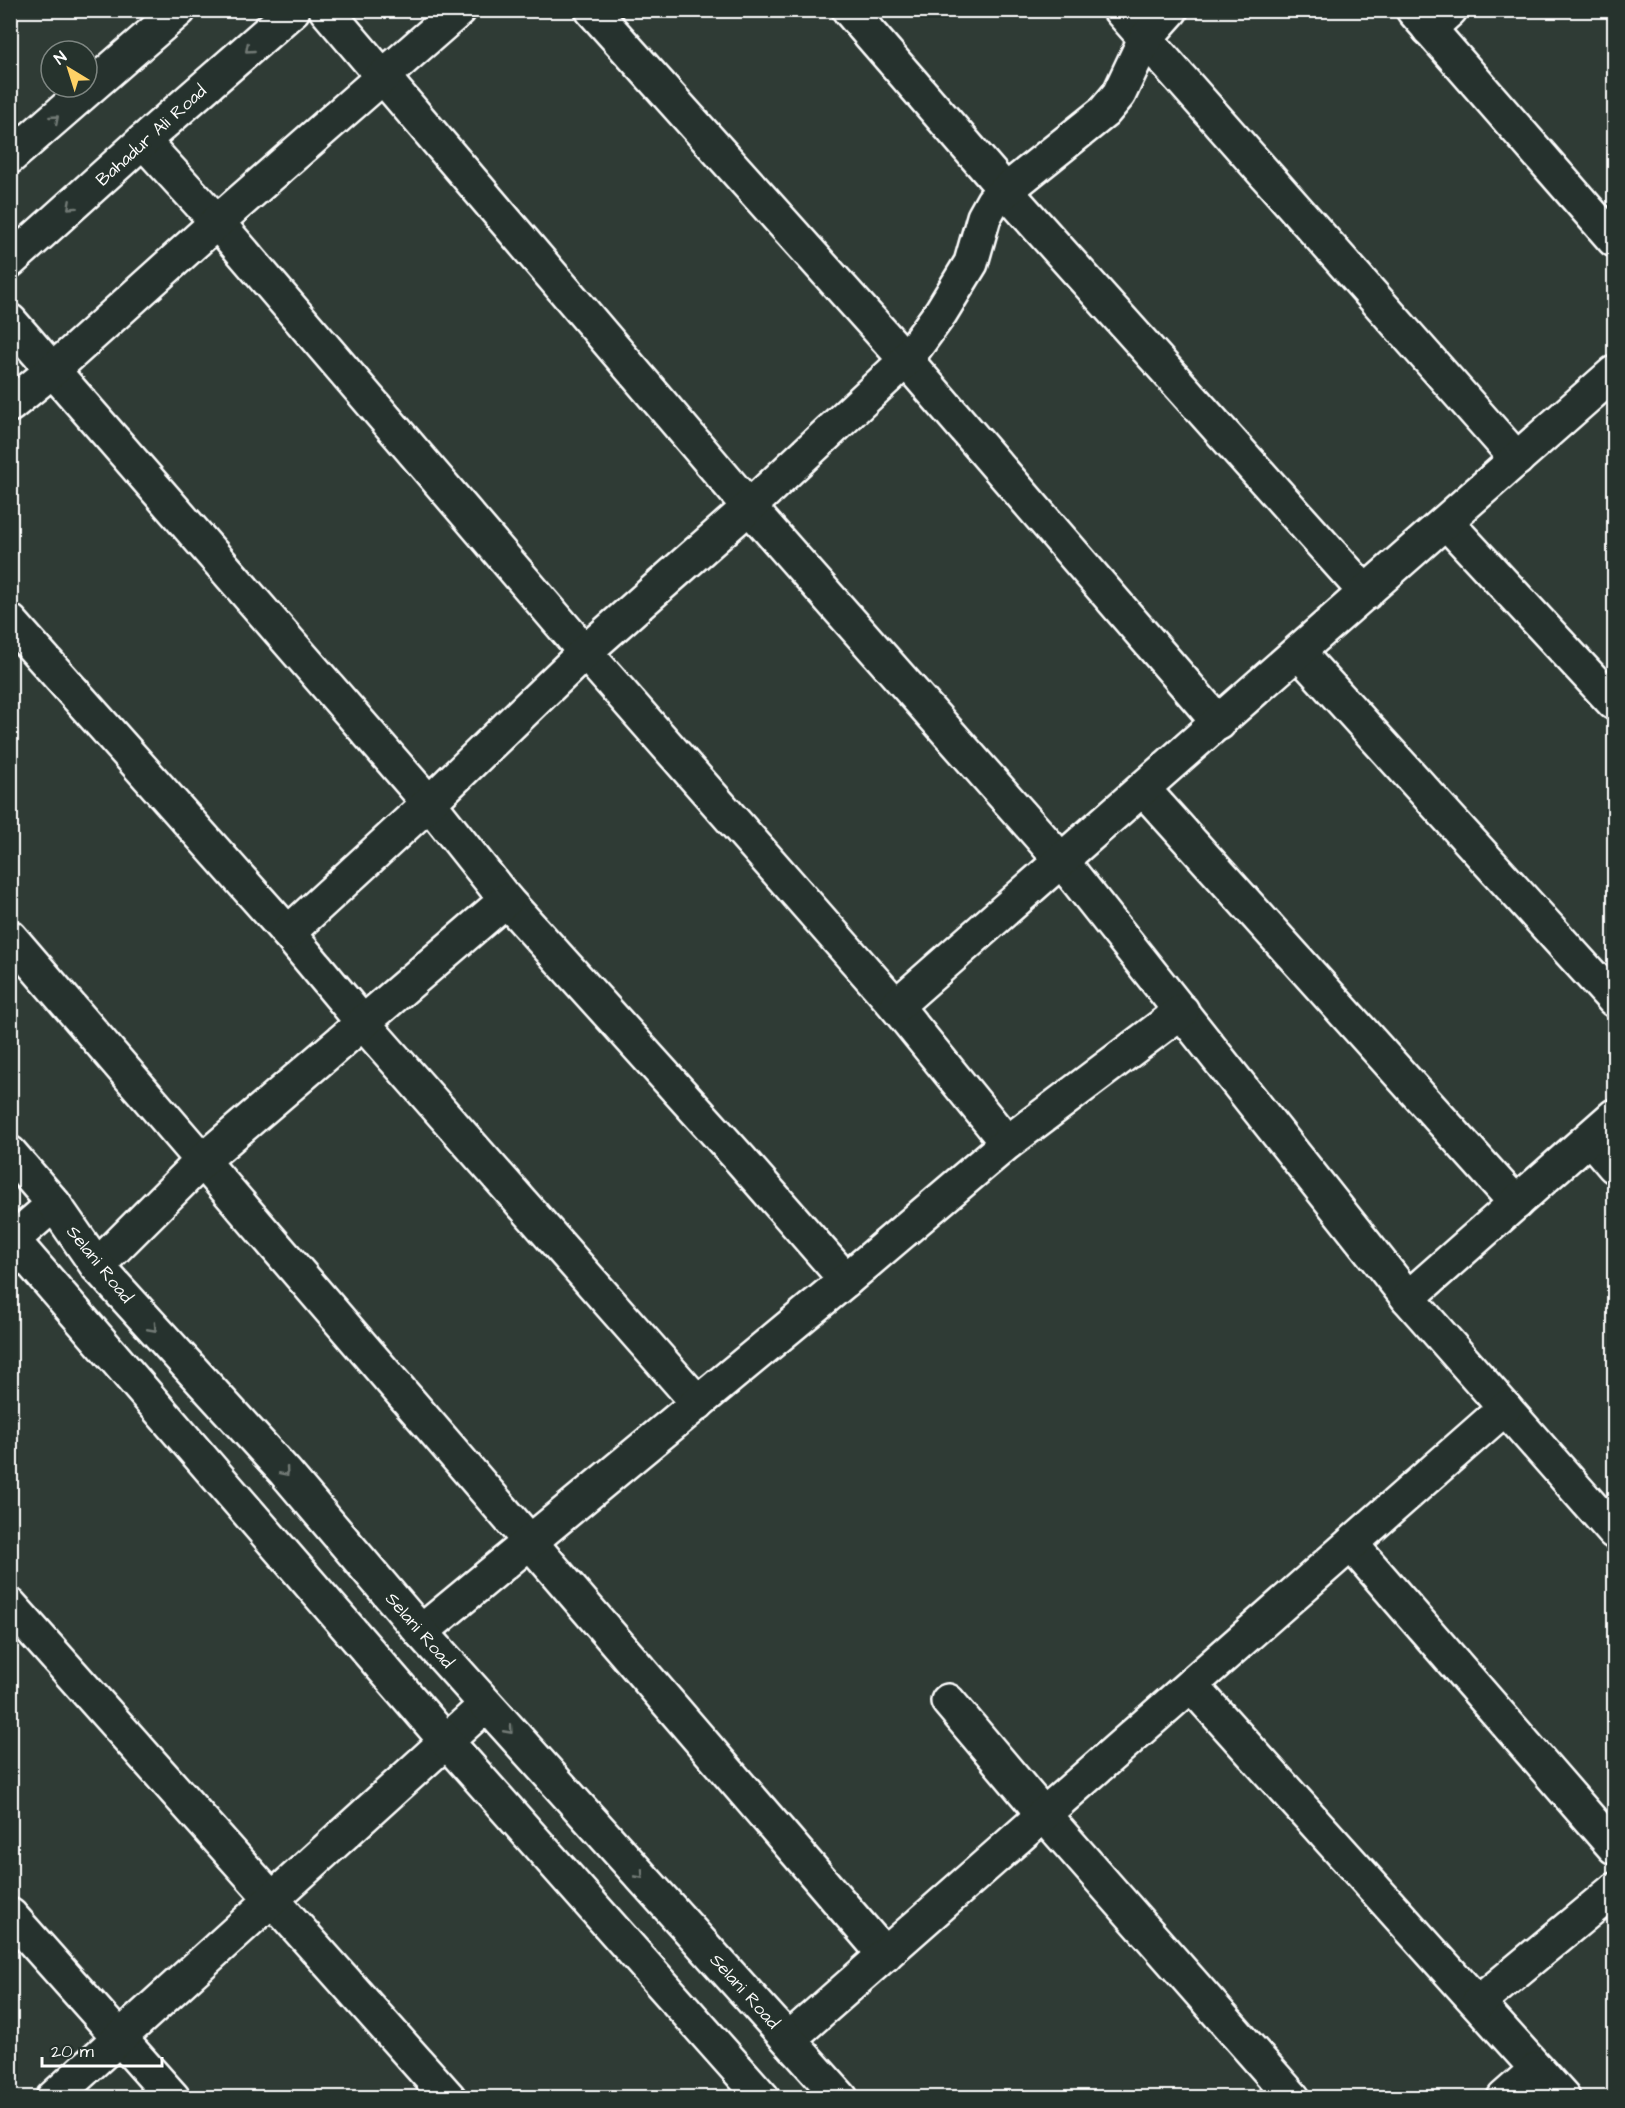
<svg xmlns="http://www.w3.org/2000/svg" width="1625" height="2108" font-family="'Architects Daughter',sans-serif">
<rect width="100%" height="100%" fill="#2f3b35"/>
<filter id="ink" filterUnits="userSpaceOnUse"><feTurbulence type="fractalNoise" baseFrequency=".0167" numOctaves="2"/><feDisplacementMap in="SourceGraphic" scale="12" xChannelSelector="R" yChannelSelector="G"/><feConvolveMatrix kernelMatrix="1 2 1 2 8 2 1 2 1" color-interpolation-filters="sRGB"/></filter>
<g filter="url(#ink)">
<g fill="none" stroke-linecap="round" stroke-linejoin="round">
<!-- minor casing -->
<g stroke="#fff" stroke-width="38">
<g id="minor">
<polyline points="326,10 749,507 1061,860 1408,1298 1614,1532"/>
<polyline points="592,10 906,360 1219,723"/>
<polyline points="849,10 1005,190 1366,593"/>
<polyline points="1120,10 1517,459"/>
<polyline points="1429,29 1450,10"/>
<polyline points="143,141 217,222 585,652 896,1006 1007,1143"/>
<polyline points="10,321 429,803 506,900 741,1160 846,1280"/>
<polyline points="10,405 53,370 217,222 459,10"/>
<polyline points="1446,522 1614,703"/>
<polyline points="10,621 288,933 363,1023 698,1403"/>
<polyline points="1299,653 1614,1000"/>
<polyline points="1143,789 1516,1203"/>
<polyline points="288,933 429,803 585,652 749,507 906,360 941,312 971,263 984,217 993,201 1104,112 1119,94 1145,39 1171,10"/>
<polyline points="10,937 885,1955"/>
<polyline points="896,1006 1614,373"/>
<polyline points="1590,1138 1614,1166"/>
<polyline points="10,1242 54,1204"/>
<polyline points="97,1266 203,1160 506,900"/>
<polyline points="1408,1298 1614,1116"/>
<polyline points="1351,1544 1614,1847"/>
<polyline points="10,1605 449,2098"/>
<polyline points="421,1632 846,1280 1007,1143 1182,1011"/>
<polyline points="1191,1685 1563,2098"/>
<polyline points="948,1701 1044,1815 1293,2098"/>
<polyline points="10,1915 173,2098"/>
<polyline points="1478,2003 1614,1890"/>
<polyline points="789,2039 1505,1408"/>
<polyline points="53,2098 486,1705"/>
<polyline points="1504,2098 1537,2069"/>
</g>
</g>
<!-- tertiary casing -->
<g stroke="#fff" stroke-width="38">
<g id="tertiary">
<polyline points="1413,10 1614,240"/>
<polyline points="10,1153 54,1204 97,1266 285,1472 421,1632 841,2098"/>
<polyline points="10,1237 446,1741 763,2098"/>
</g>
</g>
<!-- primary casing -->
<g stroke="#fff" stroke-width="38">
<g id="primary">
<polyline points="10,157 179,10"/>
<polyline points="10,261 143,141 293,10"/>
</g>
</g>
<!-- minor -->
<use href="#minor" stroke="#26332d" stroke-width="33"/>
<!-- tertiary -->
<use href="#tertiary" stroke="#26332d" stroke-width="33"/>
<!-- primary -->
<use href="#primary" stroke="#26332d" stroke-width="33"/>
</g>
<!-- one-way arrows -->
<defs><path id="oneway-chevron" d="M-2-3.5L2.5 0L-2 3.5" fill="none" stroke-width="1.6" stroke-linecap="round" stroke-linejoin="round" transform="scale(1.5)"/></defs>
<g stroke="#727a76">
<use href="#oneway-chevron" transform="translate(249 49) rotate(139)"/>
<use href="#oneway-chevron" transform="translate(55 119) rotate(-41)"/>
<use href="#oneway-chevron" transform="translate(71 206) rotate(138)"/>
<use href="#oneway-chevron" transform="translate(153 1328) rotate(48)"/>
<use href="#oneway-chevron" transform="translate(285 1472) rotate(49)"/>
<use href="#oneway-chevron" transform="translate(509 1730) rotate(48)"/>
<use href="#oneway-chevron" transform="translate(640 1875) rotate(48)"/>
</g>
</g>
<g text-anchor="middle" stroke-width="6" stroke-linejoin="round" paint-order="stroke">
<!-- street labels -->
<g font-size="18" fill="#fff" stroke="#26332d">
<text transform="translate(151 135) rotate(-42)" y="6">Bahadur Ali Road</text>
<text transform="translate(100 1264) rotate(51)" y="6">Selani Road</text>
<text transform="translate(420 1630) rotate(49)" y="6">Selani Road</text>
<text transform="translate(745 1991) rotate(48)" y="6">Selani Road</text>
</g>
</g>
<!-- margin -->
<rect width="1625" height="2108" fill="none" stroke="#26332d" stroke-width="36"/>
<rect x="18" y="18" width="1589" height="2072" fill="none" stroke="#fff" stroke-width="2" filter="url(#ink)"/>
<!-- north arrow -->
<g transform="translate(69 69) rotate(322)"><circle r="28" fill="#26332d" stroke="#7d8581" stroke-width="1.5"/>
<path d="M0-4.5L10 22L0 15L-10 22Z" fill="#ffd166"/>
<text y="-9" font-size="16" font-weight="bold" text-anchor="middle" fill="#ffffff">N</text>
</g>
<!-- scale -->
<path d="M42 2057v9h120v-9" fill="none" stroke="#ffffff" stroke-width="3"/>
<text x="51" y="2057" font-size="18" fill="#ffffff" stroke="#26332d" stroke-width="4.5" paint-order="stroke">20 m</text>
</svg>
